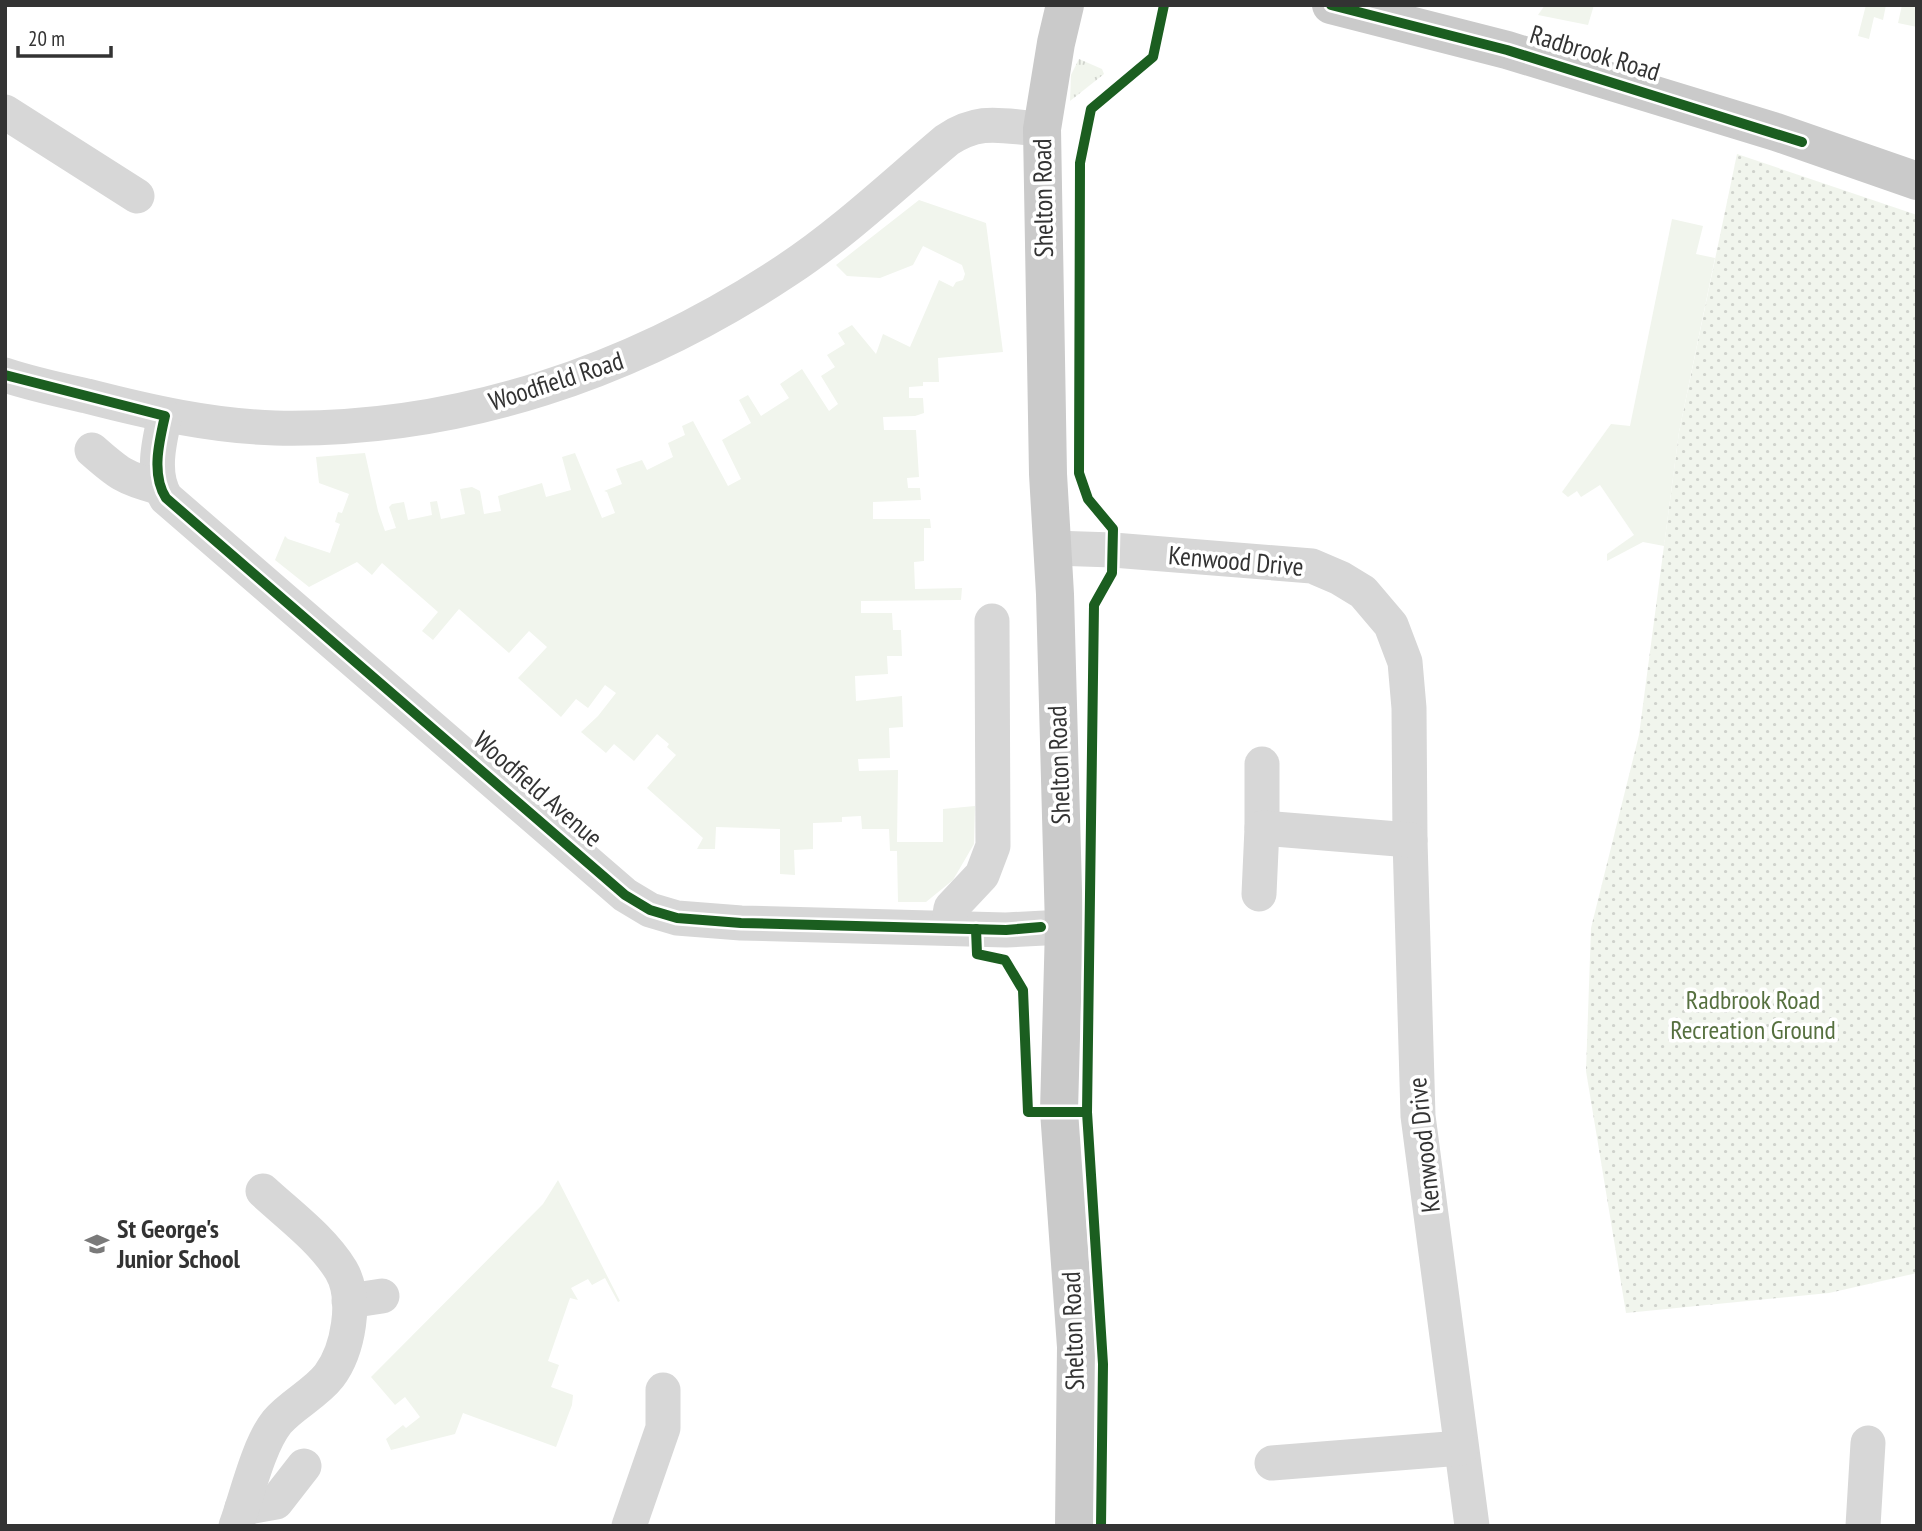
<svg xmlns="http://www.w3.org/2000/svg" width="1922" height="1531" font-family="'PT Sans Narrow',sans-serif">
<defs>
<pattern id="grass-tufts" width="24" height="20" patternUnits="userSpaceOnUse" patternTransform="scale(1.75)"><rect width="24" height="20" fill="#f1f5ed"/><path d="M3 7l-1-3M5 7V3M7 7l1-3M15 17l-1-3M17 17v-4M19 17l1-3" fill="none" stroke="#cfd2cc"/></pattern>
<pattern id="park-dots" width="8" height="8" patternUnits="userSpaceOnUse" patternTransform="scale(1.75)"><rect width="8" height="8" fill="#f1f5ed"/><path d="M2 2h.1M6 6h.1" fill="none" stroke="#cfd2cc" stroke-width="1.8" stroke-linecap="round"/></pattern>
</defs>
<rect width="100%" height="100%" fill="#fff"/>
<!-- grass -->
<polygon fill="url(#grass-tufts)" points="1079,59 1102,69 1104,74 1070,101 1071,75"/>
<!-- park -->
<polygon fill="url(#park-dots)" points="1737,154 1917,215 1917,1273 1829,1293 1626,1313 1586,1071 1591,928 1639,735 1679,432"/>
<!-- garden -->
<g fill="#f1f5ed">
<polygon points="1545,5 1594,5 1588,25 1538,15"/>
<polygon points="1866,5 1886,5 1883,20 1874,17 1869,39 1858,36"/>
<polygon points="1902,5 1917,5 1917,27 1898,23"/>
<polygon points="919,200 986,223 1003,352 938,358 939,382 923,382 923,386 909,387 909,398 923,398 924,413 915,416 883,417 884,430 916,430 919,477 907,478 908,488 920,488 921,500 873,502 873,519 930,519 931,528 924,528 924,561 914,562 915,589 962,588 961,600 861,601 861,613 892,613 893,630 901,630 902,656 887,656 888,674 855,676 856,701 902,696 903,727 889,728 890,758 858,759 859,771 898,770 897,842 943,842 943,809 975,806 974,844 953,880 926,902 898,902 897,851 890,851 889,829 862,829 861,816 842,817 842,822 813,823 813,849 794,850 795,875 780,874 780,829 716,827 715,849 697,849 703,838 647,788 676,755 667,747 669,744 657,734 634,761 614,744 606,753 581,732 598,716 616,693 605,685 588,708 576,699 561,717 518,678 547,647 529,631 509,653 459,609 433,640 422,631 438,612 382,563 372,575 357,562 309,587 275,560 285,536 288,539 330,553 340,524 335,522 338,512 342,513 349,494 319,483 316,457 365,453 378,511 385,531 396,528 389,507 392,504 404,502 408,520 432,515 430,502 437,501 441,519 465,514 460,489 472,487 480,491 484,514 501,511 498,496 542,483 546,497 571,490 562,457 575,453 602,518 615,513 607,492 604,491 622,484 616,469 642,460 647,470 673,457 668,443 685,435 682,426 693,421 728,486 741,479 722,440 751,423 739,400 748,395 761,416 789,398 780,384 802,369 829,411 838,404 821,376 835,367 827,355 845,344 838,333 852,325 876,354 883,334 910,347 939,280 953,287 956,282 963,280 965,274 962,265 923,246 913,265 880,278 847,276 836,265"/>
<polygon points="1672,219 1703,226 1696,254 1715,258 1679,432 1664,546 1643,542 1607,561 1607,554 1634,535 1600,485 1581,497 1577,491 1568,497 1562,492 1611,424 1630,426"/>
<polygon points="558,1180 620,1301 618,1302 605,1278 592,1285 588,1279 571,1288 578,1300 570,1298 548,1361 559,1365 551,1387 573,1395 572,1405 556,1447 463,1413 455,1434 391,1450 386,1439 403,1425 406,1428 420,1417 405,1397 395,1405 371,1377 543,1204"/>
</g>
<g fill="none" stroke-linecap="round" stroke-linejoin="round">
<!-- minor -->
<g stroke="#d7d7d7" stroke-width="35">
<polyline points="5,112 137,196"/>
<path d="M5 375C32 384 60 390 87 396 149 412 211 426 275 428 459 432 635 371 787 270 842 234 897 182 947 140 982 117 1003 127 1042 129"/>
<path d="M165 416C159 442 151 475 166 498L625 895 650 910 677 918 741 923 1006 930 1064 927"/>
<path d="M92 450C118 473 124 478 158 487"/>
<polyline points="1053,548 1113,550 1312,566 1340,578 1363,592 1391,625 1405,662 1409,708 1410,840 1418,1116 1472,1526"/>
<polyline points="1262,764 1262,828"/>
<polyline points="1259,894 1262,828 1410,840"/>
<polyline points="948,928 951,908 982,875 993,846 992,621"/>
<polyline points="349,1301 382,1296"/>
<polyline points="1272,1463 1461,1448"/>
<polyline points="242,1508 276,1502 304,1466"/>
<path d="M236 1526C247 1496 258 1446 277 1422 291 1405 315 1394 329 1376 348 1351 358 1299 341 1270 322 1239 289 1215 263 1191"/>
<polyline points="629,1526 663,1428 663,1390"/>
<polyline points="1863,1526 1868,1443"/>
</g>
<!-- major -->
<g stroke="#cacaca" stroke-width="38">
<polyline points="1065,5 1056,43 1042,129 1048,474 1055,594 1064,927 1059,1111 1076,1347 1074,1526"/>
<polyline points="1331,5 1507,50 1776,132 1917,181"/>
</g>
<!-- cycleway casing -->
<g stroke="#fff" stroke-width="15">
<g id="cycleway">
<polyline points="1331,5 1507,50 1802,142"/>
<path d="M5 375 165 416C159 442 151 475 166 498L625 895 650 910 677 918 741 923 1006 930 1041 927"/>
<polyline points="976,929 977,954 1005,960 1023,990 1028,1112 1087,1112"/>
<polyline points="1101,1526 1103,1364 1087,1112 1094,605 1112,573 1113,529 1088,499 1079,473 1080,163 1091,109 1153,57 1164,5"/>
</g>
</g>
<!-- cycleway -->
<use href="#cycleway" stroke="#1b5e20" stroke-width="10"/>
</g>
<!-- icons -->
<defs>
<g id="school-bare" transform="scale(1.89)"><path d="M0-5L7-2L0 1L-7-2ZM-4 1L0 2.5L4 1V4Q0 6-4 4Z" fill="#7a7a7a" stroke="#fff" stroke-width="2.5" paint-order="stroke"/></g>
</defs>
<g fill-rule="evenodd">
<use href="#school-bare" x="97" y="1244"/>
</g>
<g text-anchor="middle" stroke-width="7" stroke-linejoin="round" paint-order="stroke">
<!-- street labels -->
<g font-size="26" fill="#333" stroke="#fff">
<text transform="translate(1595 53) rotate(17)" y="9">Radbrook Road</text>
<text transform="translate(1043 198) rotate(-91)" y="9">Shelton Road</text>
<text transform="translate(556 381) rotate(-18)" y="9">Woodfield Road</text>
<text transform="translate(1236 561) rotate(5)" y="9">Kenwood Drive</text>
<text transform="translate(1059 765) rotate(-92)" y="9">Shelton Road</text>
<text transform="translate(538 789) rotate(41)" y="9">Woodfield Avenue</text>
<text transform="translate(1424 1145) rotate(-96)" y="9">Kenwood Drive</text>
<text transform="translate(1073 1331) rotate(-92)" y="9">Shelton Road</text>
</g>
<!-- park labels -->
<g font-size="26" fill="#56703f" stroke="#fff">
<text x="1753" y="1009">Radbrook Road<tspan x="1753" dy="30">Recreation Ground</tspan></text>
</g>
<!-- poi labels -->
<g font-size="26" font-weight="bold" fill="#333" stroke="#fff" text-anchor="start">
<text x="117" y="1238">St George's<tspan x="117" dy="30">Junior School</tspan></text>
</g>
</g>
<!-- border -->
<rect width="1922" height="1531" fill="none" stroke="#333333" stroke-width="14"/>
<!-- scale -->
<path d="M18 46v10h93v-10" fill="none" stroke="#333333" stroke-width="3.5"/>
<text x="28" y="46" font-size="21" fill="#333333" stroke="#ffffff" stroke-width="5" paint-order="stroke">20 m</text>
</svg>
